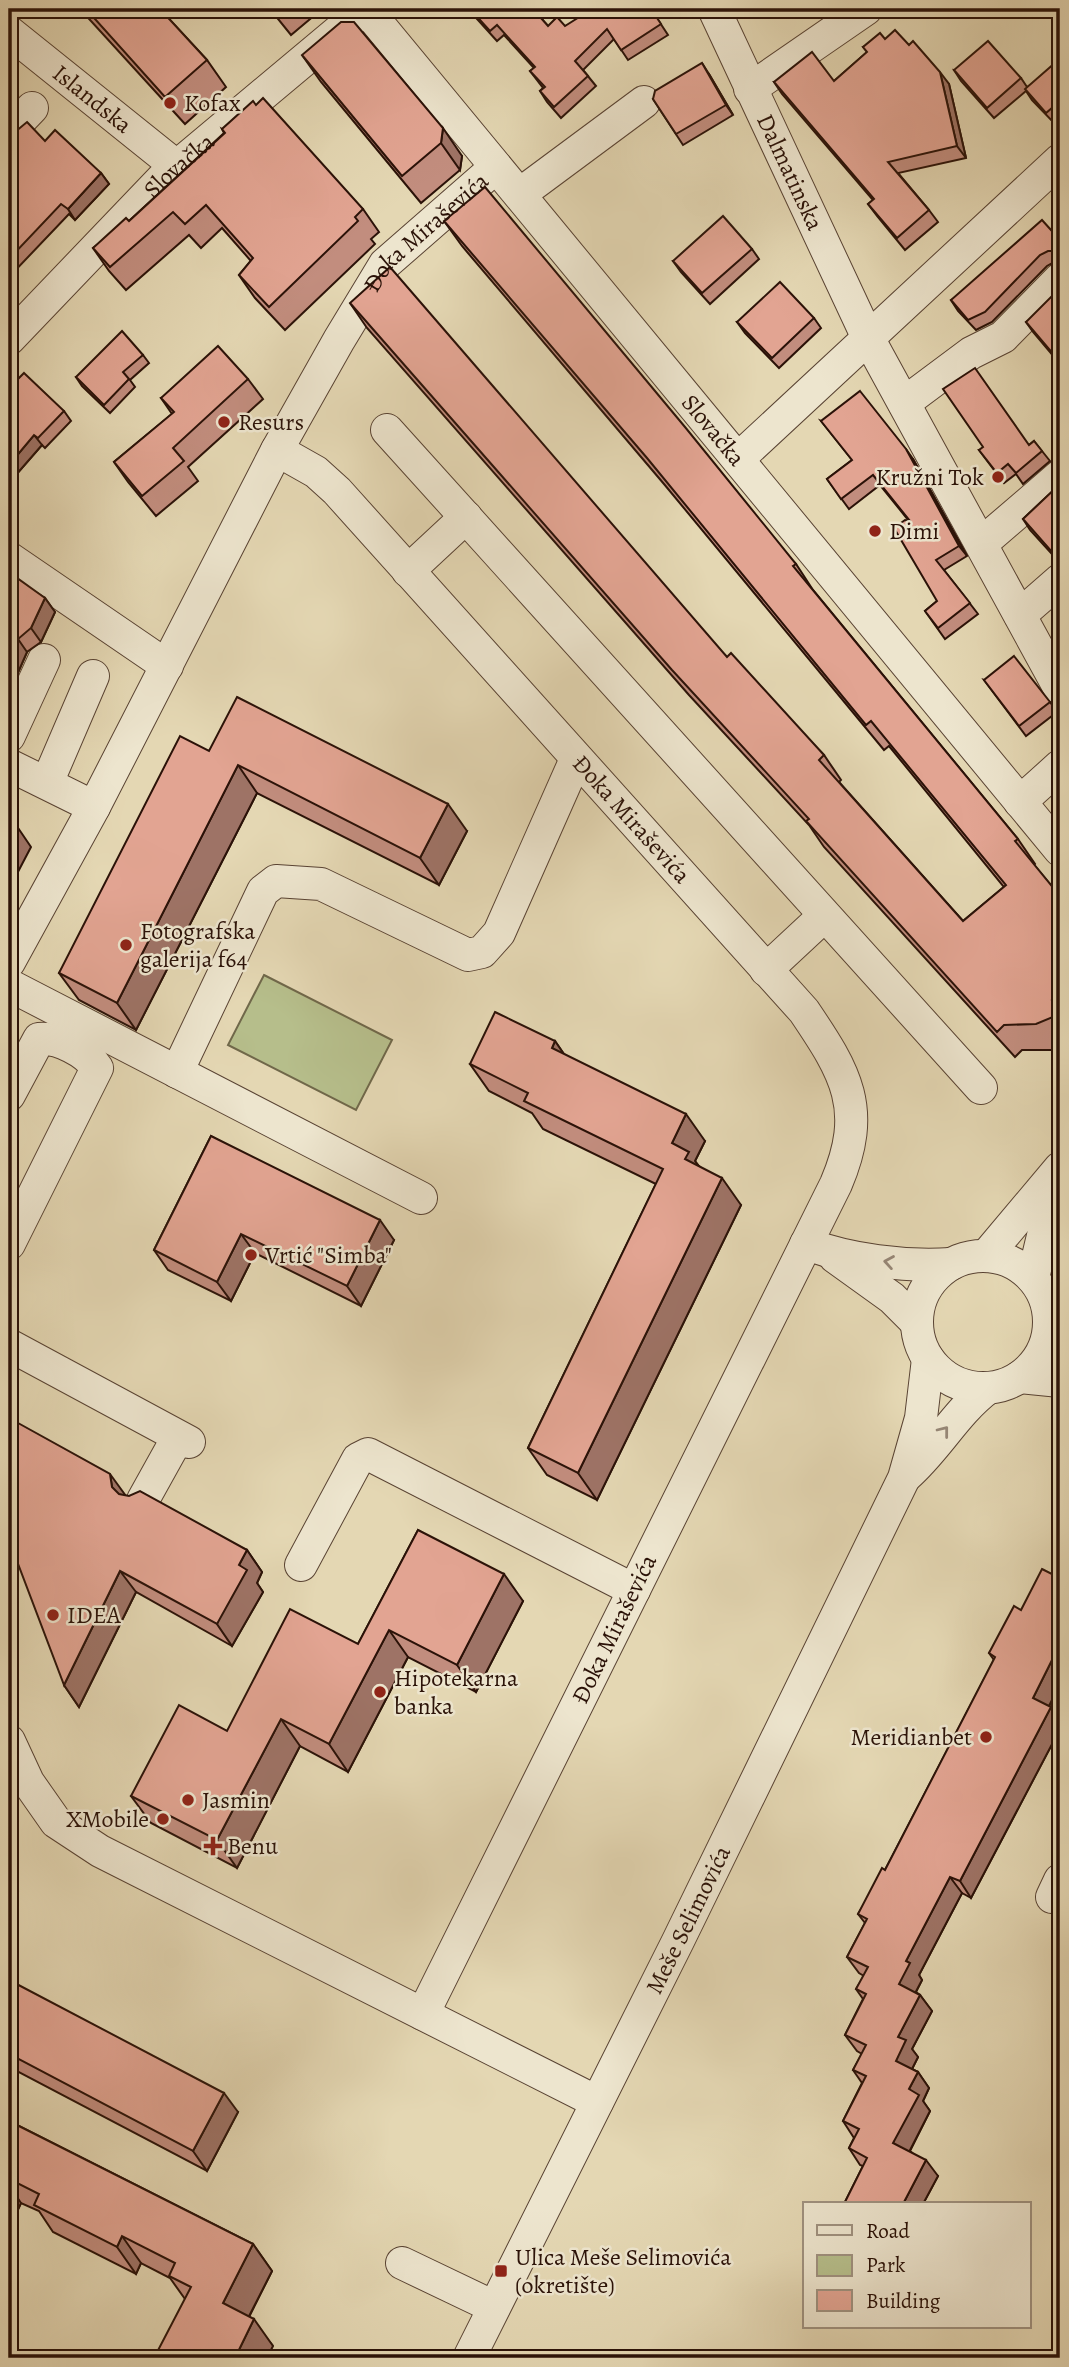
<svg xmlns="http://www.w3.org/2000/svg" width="1069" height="2367" font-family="Alegreya,serif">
<rect width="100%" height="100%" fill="#e4d7b3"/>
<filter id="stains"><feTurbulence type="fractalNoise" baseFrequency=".00286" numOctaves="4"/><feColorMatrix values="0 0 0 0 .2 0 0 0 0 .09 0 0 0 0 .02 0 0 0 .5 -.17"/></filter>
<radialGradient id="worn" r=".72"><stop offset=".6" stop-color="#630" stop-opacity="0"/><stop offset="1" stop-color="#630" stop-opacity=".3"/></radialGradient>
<!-- green -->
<polygon fill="#b6be8b" stroke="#70684a" stroke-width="2" points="264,975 392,1040 356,1110 228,1045"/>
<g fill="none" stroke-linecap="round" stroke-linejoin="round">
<!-- minor casing -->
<g stroke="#594333" stroke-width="34">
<g id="minor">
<path id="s1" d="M366 9 1060 850"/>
<path id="s2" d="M714 9 867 336 1060 689"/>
<path id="s3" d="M9 32 176 166"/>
<polyline points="750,89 866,9"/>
<polyline points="9,132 32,108"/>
<polyline points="520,194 644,102"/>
<path id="s4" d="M9 339 163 178 365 9"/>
<polyline points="904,403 971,353 1003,337 1060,279"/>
<polyline points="387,430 981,1088"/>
<path id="s5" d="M277 450 316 472 337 491 804 1011C846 1073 868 1109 836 1184L423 2014"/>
<polyline points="738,459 1060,160"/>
<polyline points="982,543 1060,476"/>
<polyline points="9,558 167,666"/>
<polyline points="408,571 466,517"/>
<polyline points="1020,615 1060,580"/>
<polyline points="9,736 44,660"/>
<polyline points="9,765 94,807"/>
<polyline points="47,783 93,676"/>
<polyline points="1020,802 1060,766"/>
<path id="s6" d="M9 962 94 807 277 450 339 340 385 264 496 167"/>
<polyline points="766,970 824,916"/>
<polyline points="9,985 421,1198"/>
<polyline points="177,1072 263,891 276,881 321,884 468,955 482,952 499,933 576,759"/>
<path d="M9 1095 39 1039C58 1037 87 1052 97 1068L9 1244"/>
<path d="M806 1244C851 1260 903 1267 951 1264"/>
<circle cx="983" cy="1322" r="66"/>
<polyline points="986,1256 1060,1168"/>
<polyline points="835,1257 892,1298 916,1322"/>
<polyline points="1033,1278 1056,1181"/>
<polyline points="9,1345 189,1442"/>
<polyline points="1020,1377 1060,1381"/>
<path d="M906 1476C937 1449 955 1413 988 1388"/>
<polyline points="143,1500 178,1437"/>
<polyline points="301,1565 358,1459 368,1454 634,1590"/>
<polyline points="9,1741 28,1782 56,1822 100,1851 597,2102"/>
<polyline points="1052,1897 1060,1880"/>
<polyline points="402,2263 494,2307"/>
<path id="s7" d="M469 2358 678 1941 904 1478 921 1418 928 1359"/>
</g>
</g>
<!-- minor -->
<use href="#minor" stroke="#ede5ce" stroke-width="32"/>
</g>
<!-- wall -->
<g fill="#c28d7e" stroke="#2b1208" stroke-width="2">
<polygon points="80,9 160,9 207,60 226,87 185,124"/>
<polygon points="270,9 322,9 291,35"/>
<polygon points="468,9 533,9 548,26 565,26 651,9 668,35 628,60 614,39 583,70 596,86 561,118 547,102 540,91 543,88 530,71 534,68 504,35 497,41"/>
<polygon points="885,39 909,45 949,84 966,158 898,173 929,210 938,222 905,250 877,216 868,204 873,200 782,94 774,82 834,81 867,52 863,47"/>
<polygon points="302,55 462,156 460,170 421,203 321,82"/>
<polygon points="1060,67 1060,118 1054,123 1032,100 1026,91 994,118 961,81 954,70 1021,78 1027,87"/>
<polygon points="709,74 733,115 683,145 653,99"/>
<polygon points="222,129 363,209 379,232 371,239 375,244 285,330 255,298 239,275 251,261 222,228 201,248 189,235 126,290 109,271 93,248 129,221 224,133"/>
<polygon points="9,137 45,141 101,173 109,184 75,220 69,214 9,277"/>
<polygon points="444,221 796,564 813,590 1018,839 1035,864 1034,865 1060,896 1060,1047 1054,1050 1022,1050 1015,1057 824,847 809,825 689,695 367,328 350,303 727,657 824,755 841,780 839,782 963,921 1004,887 889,746 884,750 664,484 462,246"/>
<polygon points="1060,240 1060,261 1056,261 1047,266 992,322 976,330 958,311 951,300"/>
<polygon points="752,249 759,259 710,304 681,272 673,261"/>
<polygon points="1060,300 1060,364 1033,332 1026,322"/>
<polygon points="814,318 821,328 779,368 745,333 737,322"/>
<polygon points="143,355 149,363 130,380 135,387 110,413 82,386 76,377"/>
<polygon points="248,379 263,399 188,467 198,481 156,516 128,482 114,462 172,414 161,398"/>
<polygon points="9,388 64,411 71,421 45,448 42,445 15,476 9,471"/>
<polygon points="821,421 913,459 967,556 944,570 978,614 945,639 925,611 937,601 909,521 880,485 849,509 827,479 852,460"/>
<polygon points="1034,441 1050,461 1023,484 1016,474 1004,483 979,450 1029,445"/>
<polygon points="1060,484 1060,563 1030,530 1023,519"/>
<polygon points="9,575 45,598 55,612 41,642 27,652 9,693"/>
<polygon points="984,680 1050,702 1057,712 1026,736"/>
<polygon points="209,751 467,831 439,885 257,793 136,1030 79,1000 59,973"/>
<polygon points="555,1041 564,1054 705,1141 695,1161 699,1166 741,1205 597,1500 547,1475 528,1448 656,1184 543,1129 532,1113 489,1091 470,1064"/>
<polygon points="211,1136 394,1240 361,1306 255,1253 231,1301 168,1270 154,1250"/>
<polygon points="126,1496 247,1550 262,1572 257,1583 263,1592 232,1646 136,1592 79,1707 64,1685"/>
<polygon points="418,1530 523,1601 476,1692 408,1657 348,1772 300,1746 237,1868 151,1823 131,1796 227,1731 358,1644"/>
<polygon points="1060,1578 1060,1684 1049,1706 1051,1707 1060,1720 1060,1729 971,1898 962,1893 919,1975 922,1980 916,1992 920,1995 932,2011 912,2049 918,2057 912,2069 918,2072 929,2088 923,2101 930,2111 910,2151 938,2176 923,2204 844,2204 863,2166 860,2165 849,2148 854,2138 843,2121 862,2083 853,2070 862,2054 857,2051 845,2035 863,1999 856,1989 864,1976 859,1973 847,1957 865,1923 858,1914 885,1870 994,1660 989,1653 1021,1610"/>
<polygon points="9,1980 238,2112 207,2171 9,2067"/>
<polygon points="9,2121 253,2244 272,2271 249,2317 273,2346 185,2299 170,2278 141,2263 136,2274 53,2232 39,2211 21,2203 15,2216 9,2213"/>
</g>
<!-- shaded-wall -->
<g fill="#9e7366" stroke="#2b1208" stroke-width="2">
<polygon points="702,63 709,74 733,115 726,105"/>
<polygon points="940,72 949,84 966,158 957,146"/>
<polygon points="443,128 462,156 460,170 441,143"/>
<polygon points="101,173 109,184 75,220 68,209"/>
<polygon points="34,435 42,445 15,476 9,468 9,465"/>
<polygon points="906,449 913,459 967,556 959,546"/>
<polygon points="45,598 55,612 41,642 31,628"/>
<polygon points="18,639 27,652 9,693 9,658"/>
<polygon points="238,765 257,793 136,1030 117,1003"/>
<polygon points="448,804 467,831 439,885 420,858"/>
<polygon points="12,819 31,847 9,889 9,826"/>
<polygon points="555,1041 574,1069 552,1048"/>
<polygon points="686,1114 705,1141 695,1161 708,1179 704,1187 672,1143"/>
<polygon points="722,1178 741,1205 597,1500 578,1473"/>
<polygon points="380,1220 394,1240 361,1306 347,1286"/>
<polygon points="241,1234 255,1253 231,1301 217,1282"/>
<polygon points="110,1474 126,1496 127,1509 112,1487"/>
<polygon points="247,1550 262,1572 257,1583 263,1592 232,1646 217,1624 239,1565"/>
<polygon points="120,1571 136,1592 79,1707 64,1685"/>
<polygon points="504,1574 523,1601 476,1692 457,1665"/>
<polygon points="389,1630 408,1657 348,1772 329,1744"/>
<polygon points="1060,1644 1060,1684 1045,1714 1033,1698"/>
<polygon points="1051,1707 1060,1720 1060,1729 971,1898 960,1881"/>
<polygon points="281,1719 300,1746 237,1868 217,1840"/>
<polygon points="9,1877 18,1891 9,1909"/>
<polygon points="950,1877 962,1893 919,1975 922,1980 911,2001 899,1984 906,1961"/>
<polygon points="920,1995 932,2011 912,2049 918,2057 908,2077 896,2061 898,2037"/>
<polygon points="918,2072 929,2088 923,2101 930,2111 905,2160 893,2143 909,2089"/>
<polygon points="224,2093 238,2112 207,2171 193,2151"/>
<polygon points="926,2160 938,2176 923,2204 903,2204"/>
<polygon points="9,2185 21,2203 15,2216 9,2207"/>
<polygon points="122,2236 141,2263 136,2274 117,2247"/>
<polygon points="253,2244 272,2271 242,2330 223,2303"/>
<polygon points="254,2319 273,2346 267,2358 235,2358"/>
</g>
<!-- building -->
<g fill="#e2a492" stroke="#2b1208" stroke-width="2">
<polygon points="86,9 160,9 207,60 165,97"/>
<polygon points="470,9 533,9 548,26 557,17 565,26 592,9 651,9 661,24 621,50 607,29 575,61 588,76 554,107 540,91 545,87 530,71 535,67 497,25 490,31"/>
<polygon points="341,22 354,22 443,128 441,143 402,176 302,55"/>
<polygon points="895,30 909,45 913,41 940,72 957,146 888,162 929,210 897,238 868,204 874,199 774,82 812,52 834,81 867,52 863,47 880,33 885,39"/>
<polygon points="988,41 1021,78 987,108 954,70"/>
<polygon points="1056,62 1060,67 1060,101 1046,113 1025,89"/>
<polygon points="702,63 726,105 676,134 653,99 655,91"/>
<polygon points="263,98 363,209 355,217 358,221 269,307 239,275 253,258 206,205 185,224 173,212 110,267 93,248 126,218 129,221 225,133 222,129 253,101 256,105"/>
<polygon points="27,122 45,141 55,130 101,173 68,209 61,204 9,259 9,137"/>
<polygon points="485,187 685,427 796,564 793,566 1018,839 1015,841 1060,896 1060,993 1052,1000 1060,1008 1060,1014 1036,1024 1004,1025 997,1032 806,821 809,819 672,670 350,303 390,267 727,657 731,653 824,755 819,760 963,921 1006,885 871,721 866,725 647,458 444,221"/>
<polygon points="723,216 752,249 702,293 673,261"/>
<polygon points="1042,220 1060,240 1060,249 1058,251 1048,251 1040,255 985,312 968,320 951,300"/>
<polygon points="780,282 814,318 772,358 737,322"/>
<polygon points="1055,293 1060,300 1060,362 1026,322"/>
<polygon points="122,331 143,355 123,372 129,379 104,405 76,377"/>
<polygon points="218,346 248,379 173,448 184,461 142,496 114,462 174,412 161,398"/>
<polygon points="975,368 1029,445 1034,441 1042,451 1016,473 1008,464 997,473 979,450 983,447 943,389"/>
<polygon points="24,373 64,411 38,438 34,435 9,465 9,388"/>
<polygon points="860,391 906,449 959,546 936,560 970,603 938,628 925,611 937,601 894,528 905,520 910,521 873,475 841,499 827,479 852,460 821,421"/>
<polygon points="1060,484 1060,555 1052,552 1023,519"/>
<polygon points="9,575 17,578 45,598 31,628 18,639 9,658"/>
<polygon points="1014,656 1050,702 1019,726 984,680"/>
<polygon points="237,697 448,804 420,858 238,765 117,1003 59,973 180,736 209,751"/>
<polygon points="495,1012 555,1041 552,1048 686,1114 672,1143 689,1152 685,1159 722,1178 578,1473 528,1448 663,1169 524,1101 528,1093 470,1064"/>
<polygon points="211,1136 380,1220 347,1286 241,1234 217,1282 154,1250"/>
<polygon points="9,1418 110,1474 112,1487 119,1494 129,1496 140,1491 247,1550 239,1565 247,1570 217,1624 120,1571 64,1685 9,1540"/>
<polygon points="418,1530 504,1574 457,1665 389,1630 329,1744 281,1719 217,1840 131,1796 179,1705 227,1731 290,1609 358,1644"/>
<polygon points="1042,1569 1060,1578 1060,1644 1033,1698 1051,1707 960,1881 950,1877 906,1961 910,1963 899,1984 920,1995 898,2037 906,2040 896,2061 918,2072 909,2089 919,2095 893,2143 926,2160 903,2204 844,2204 867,2158 849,2148 859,2129 843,2121 866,2076 853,2070 866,2045 845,2035 866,1994 856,1989 868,1967 847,1957 867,1919 858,1914 882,1868 885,1870 995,1657 989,1653 1014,1606 1021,1610"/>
<polygon points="9,1980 224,2093 193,2151 9,2054"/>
<polygon points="9,2121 253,2244 223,2303 254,2319 235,2358 154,2358 191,2287 169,2276 175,2263 122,2236 117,2247 34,2205 39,2194 9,2179"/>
</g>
<!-- one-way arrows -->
<defs><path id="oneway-chevron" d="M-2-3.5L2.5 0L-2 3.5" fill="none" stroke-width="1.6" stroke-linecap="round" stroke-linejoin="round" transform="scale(1.75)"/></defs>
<g stroke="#968675">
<use href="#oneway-chevron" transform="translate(889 1262) rotate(-170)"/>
<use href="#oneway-chevron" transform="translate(944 1431) rotate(-52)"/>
</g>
<!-- markers -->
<g fill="#8f2418" stroke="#ede5ce" stroke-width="2.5">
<circle cx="170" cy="103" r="7"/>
<circle cx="224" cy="422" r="7"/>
<circle cx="998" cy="477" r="7"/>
<circle cx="875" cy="531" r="7"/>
<circle cx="126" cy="945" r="7"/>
<circle cx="251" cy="1255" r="7"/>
<circle cx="53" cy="1615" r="7"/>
<circle cx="380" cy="1692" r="7"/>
<circle cx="986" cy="1737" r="7"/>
<circle cx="188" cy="1800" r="7"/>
<circle cx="163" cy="1819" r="7"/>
<path d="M209.5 1835.5h7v7h7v7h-7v7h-7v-7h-7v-7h7z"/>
<rect x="494" y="2264" width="14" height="14" rx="3.5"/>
</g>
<g text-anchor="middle" stroke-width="5" stroke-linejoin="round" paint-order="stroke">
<!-- street labels -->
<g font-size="24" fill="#2b1208" stroke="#ede5ce">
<text dy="8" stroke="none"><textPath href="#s3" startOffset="107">Islandska</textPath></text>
<text dy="8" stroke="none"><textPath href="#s4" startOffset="243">Slovačka</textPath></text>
<text dy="8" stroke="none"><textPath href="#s2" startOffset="180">Dalmatinska</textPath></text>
<text dy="8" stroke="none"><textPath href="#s6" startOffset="844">Đoka Miraševića</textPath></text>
<text dy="8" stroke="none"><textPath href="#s1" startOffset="546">Slovačka</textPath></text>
<text dy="8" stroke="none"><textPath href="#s5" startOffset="514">Đoka Miraševića</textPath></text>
<text transform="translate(614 1629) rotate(-64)" y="8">Đoka Miraševića</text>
<text dy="8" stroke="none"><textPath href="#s7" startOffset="490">Meše Selimovića</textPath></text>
</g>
<!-- poi labels -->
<g font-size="24" fill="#2b1208" stroke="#ede5ce" text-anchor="start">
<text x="184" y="111">Kofax</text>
<text x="238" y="430">Resurs</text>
<text x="984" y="485" text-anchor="end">Kružni Tok</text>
<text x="889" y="539">Dimi</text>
<text x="140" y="939">Fotografska<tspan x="140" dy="28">galerija f64</tspan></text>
<text x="265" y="1263">Vrtić "Simba"</text>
<text x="67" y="1623">IDEA</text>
<text x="394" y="1686">Hipotekarna<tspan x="394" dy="28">banka</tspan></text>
<text x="972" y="1745" text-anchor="end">Meridianbet</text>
<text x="202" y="1808">Jasmin</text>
<text x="149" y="1827" text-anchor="end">XMobile</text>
<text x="227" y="1854">Benu</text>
<text x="515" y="2265">Ulica Meše Selimovića<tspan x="515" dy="28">(okretište)</tspan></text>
</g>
</g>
<!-- margin -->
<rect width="1069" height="2367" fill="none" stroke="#e4d7b3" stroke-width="35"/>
<rect x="10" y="10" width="1048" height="2346" fill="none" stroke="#2b1208" stroke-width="3.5"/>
<rect x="18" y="18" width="1034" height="2332" fill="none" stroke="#2b1208" stroke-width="2"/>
<!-- legend -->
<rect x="803" y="2202" width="228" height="126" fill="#ede5ce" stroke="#9f917f" stroke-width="2"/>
<rect x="817" y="2225" width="35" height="10" fill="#ede5ce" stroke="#9f917f" stroke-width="2"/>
<text x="866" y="2238" font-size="21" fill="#2b1208">Road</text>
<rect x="817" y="2255" width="35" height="21" fill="#b6be8b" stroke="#9f917f" stroke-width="2"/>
<text x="866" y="2272" font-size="21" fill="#2b1208">Park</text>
<rect x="817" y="2290" width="35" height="21" fill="#e2a492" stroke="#9f917f" stroke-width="2"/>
<text x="866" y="2308" font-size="21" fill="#2b1208">Building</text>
<rect width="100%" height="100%" filter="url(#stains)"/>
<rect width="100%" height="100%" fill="url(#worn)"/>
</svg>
